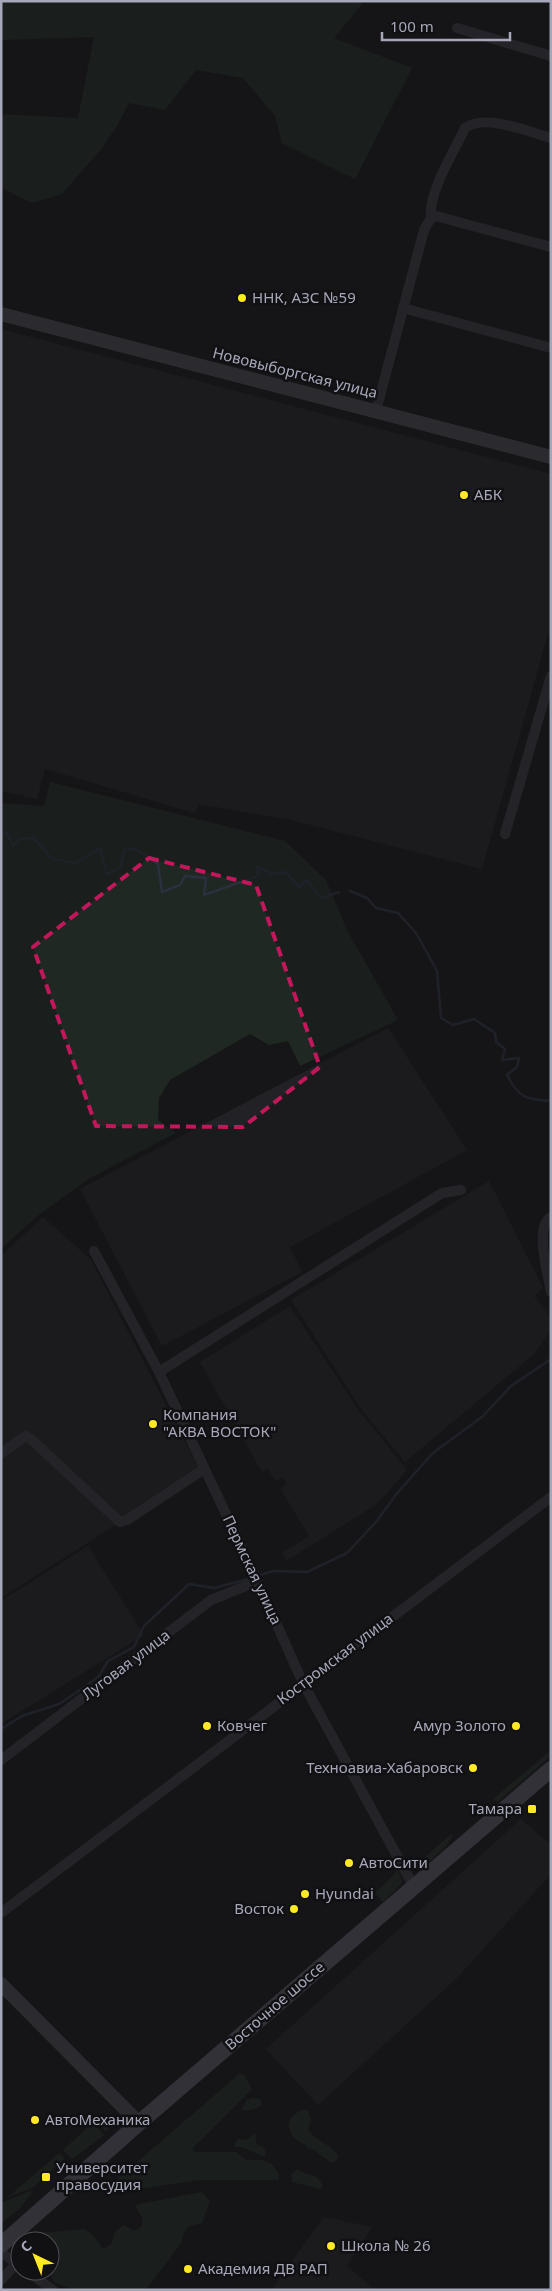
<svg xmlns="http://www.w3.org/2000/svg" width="552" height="2291" font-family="'Noto Sans',sans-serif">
<rect width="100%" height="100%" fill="#161618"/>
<!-- built -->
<g fill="#222125">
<polygon points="1,329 551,474 551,623 482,869 291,820 199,804 195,813 45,769 37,799 1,791"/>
<polygon points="388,1028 467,1150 290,1247 302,1272 162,1346 80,1189"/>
<polygon points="489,1181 543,1288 534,1296 551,1318 551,1330 535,1353 405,1462 363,1412 291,1300"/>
<polygon points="43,1217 91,1260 200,1471 1,1598 1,1256"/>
<polygon points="290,1306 357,1408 407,1470 377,1504 286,1561 282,1553 309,1536 280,1488 287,1484 283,1477 276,1481 267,1468 262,1472 200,1362"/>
<polygon points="88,1546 144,1635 1,1724 1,1601"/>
<polygon points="521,1819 551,1845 551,1874 457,1978 318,2105 266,2049"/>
<polygon points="324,2217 372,2227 347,2266 375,2290 271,2290"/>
</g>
<!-- green -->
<g fill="#1f2822">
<polygon points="1,1 358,1 362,4 334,38 412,68 355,179 282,143 275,116 243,78 196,70 165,110 129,103 117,126 102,148 62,194 32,203 1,188 1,114 78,118 94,37 1,40"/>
<polygon points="50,782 285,841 326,880 347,930 398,1020 300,1066 288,1041 269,1045 250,1034 170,1080 159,1098 158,1120 176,1133 88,1179 36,1217 1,1249 1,803 44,806"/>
<polygon points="551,1750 551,1756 497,1802 493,1799"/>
<polygon points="450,1835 453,1835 447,1845 429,1862 425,1863 423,1859"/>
<polygon points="397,1869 402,1880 401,1884 383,1902 375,1893 394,1875"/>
<polygon points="240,2073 245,2076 252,2089 192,2149 195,2152 236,2152 246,2160 262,2160 272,2164 279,2174 278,2180 199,2180 105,2194 105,2190"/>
<path d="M252 2098 260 2099 262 2104C258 2110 248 2111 242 2110L246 2101Z"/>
<path d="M302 2110H307C312 2118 311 2121 308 2130 316 2141 330 2144 338 2155L337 2160 332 2163 314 2150 308 2148 306 2145C296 2141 283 2130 292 2117 294 2114 299 2112 302 2110Z"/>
<polygon points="111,2114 111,2122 106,2132 99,2123 98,2117"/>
<polygon points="93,2123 104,2135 72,2159 63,2150"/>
<polygon points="255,2133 257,2145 263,2147 266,2152 264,2157 242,2147 235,2147 234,2144 238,2139 246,2140"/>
<polygon points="59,2153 65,2158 32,2188 8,2197"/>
<path d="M298 2169C307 2177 318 2172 323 2186L321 2189 292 2182 291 2174Z"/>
<polygon points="30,2191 32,2192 21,2207 1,2224 1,2203"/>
<polygon points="202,2192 210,2201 202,2223 189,2226 182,2236 182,2242 146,2290 73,2289 55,2283 48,2271 50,2271 50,2241 32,2241 40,2233 85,2229 94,2236 103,2249 112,2244 114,2233 124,2225 134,2231 142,2226 142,2217 135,2206 139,2204"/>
</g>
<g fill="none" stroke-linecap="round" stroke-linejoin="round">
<!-- stream -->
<g stroke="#2a303d" stroke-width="2.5">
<polyline points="1,833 7,833 13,846 19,839 34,838 52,859 76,863 100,848 107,874 120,868 125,848 138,850 158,864 162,892 180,885 185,876 206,878 204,895 258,876 258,867 272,874 286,872 299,887 307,880 321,898 339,892"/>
<path d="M350 891 367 898 376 908 398 913 416 933 437 971 441 1018 453 1025 474 1019 495 1033 496 1042 505 1049 502 1060 519 1058 517 1067 507 1075C518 1097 526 1100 551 1101"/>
<polyline points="257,1576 273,1571 307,1572 347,1553 376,1522 398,1492 433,1453 483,1416 511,1386 551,1359"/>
<polyline points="1,1729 22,1716 59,1704 83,1688 99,1676 108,1661 134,1647 144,1626 189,1584 214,1588 252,1578"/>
</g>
<!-- street -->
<g stroke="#37363d" stroke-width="10">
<polyline points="457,28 551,56"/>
<path d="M431 218C428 192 454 152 465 128 484 113 529 132 551 138"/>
<polyline points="403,308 551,348"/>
<polyline points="376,411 424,230 431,218 436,216 551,247"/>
<polyline points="505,834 551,676"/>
<path d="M551 1217C534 1226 548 1275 551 1292"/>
<polyline points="94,1251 159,1372 250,1565 303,1683 414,1887"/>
<polyline points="159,1372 442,1193 461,1190"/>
<polyline points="1,1453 26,1436 32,1440 120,1522 127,1520 204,1469"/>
<polyline points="1,1760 211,1600 258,1581"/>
<polyline points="1,1913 551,1497"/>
<polyline points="1,2252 20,2266"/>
<polyline points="27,2271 53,2290"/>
<polyline points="1,2280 16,2264"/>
</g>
<!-- secondary -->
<g stroke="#44444d" stroke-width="14">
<polyline points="1,314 551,457"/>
<polyline points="1,1984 139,2123"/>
</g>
<!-- primary -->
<polyline stroke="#52525d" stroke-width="16" points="1,2245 139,2123 551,1769"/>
</g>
<!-- marked area -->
<path d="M0 0H552V2291H0ZM149 858 256 885 320 1067 243 1127 96 1126 33 947Z" fill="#161618" fill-opacity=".55" fill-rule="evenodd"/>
<path fill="none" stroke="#c2185b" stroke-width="4" stroke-dasharray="10 6" stroke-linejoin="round" d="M149 858 256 885 320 1067 243 1127 96 1126 33 947Z"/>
<!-- markers -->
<g fill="#ffe826" stroke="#111113" stroke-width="2">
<circle cx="242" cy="298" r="5"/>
<circle cx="464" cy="495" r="5"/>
<circle cx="153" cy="1424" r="5"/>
<circle cx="207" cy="1726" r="5"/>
<circle cx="516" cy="1726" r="5"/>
<circle cx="473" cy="1768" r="5"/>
<rect x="527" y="1804" width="10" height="10" rx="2.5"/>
<circle cx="349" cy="1863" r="5"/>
<circle cx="305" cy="1894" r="5"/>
<circle cx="294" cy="1909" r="5"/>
<circle cx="35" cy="2120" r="5"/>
<rect x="41" y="2172" width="10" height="10" rx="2.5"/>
<circle cx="331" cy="2246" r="5"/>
<circle cx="188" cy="2269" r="5"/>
</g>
<g text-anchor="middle" stroke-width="5" stroke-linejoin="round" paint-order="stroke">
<!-- poi labels -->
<g font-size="15" fill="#a6a8b9" stroke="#111113" text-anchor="start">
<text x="252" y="303">ННК, АЗС №59</text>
<text x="474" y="500">АБК</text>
<text x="163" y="1420">Компания<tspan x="163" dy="17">"АКВА ВОСТОК"</tspan></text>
<text x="217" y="1731">Ковчег</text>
<text x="506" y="1731" text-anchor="end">Амур Золото</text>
<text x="463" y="1773" text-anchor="end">Техноавиа-Хабаровск</text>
<text x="522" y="1814" text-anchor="end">Тамара</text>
<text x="359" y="1868">АвтоСити</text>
<text x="315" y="1899">Hyundai</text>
<text x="284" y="1914" text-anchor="end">Восток</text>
<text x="45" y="2125">АвтоМеханика</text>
<text x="56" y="2173">Университет<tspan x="56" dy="17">правосудия</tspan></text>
<text x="341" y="2251">Школа № 26</text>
<text x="198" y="2274">Академия ДВ РАП</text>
</g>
<!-- street labels -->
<g font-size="15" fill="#a6a8b9" stroke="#111113">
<text transform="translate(295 373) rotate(14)" y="5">Нововыборгская улица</text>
<text transform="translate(252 1570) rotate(65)" y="5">Пермская улица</text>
<text transform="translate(335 1659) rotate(-37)" y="5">Костромская улица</text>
<text transform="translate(126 1665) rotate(-37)" y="5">Луговая улица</text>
<text transform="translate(275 2006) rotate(-41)" y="5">Восточное шоссе</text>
</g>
</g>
<!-- border -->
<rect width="552" height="2291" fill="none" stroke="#a6a8b9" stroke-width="5"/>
<!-- north arrow -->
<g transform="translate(35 2256) rotate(317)"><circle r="24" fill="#111113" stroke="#4d4d55"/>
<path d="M0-4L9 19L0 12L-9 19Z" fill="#ffe826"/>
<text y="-8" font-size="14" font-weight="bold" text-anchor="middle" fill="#a6a8b9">С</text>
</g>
<!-- scale -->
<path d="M382 32v8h128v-8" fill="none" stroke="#a6a8b9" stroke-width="2.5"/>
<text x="390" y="32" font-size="15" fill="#a6a8b9" stroke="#111113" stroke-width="4" paint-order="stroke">100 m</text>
</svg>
